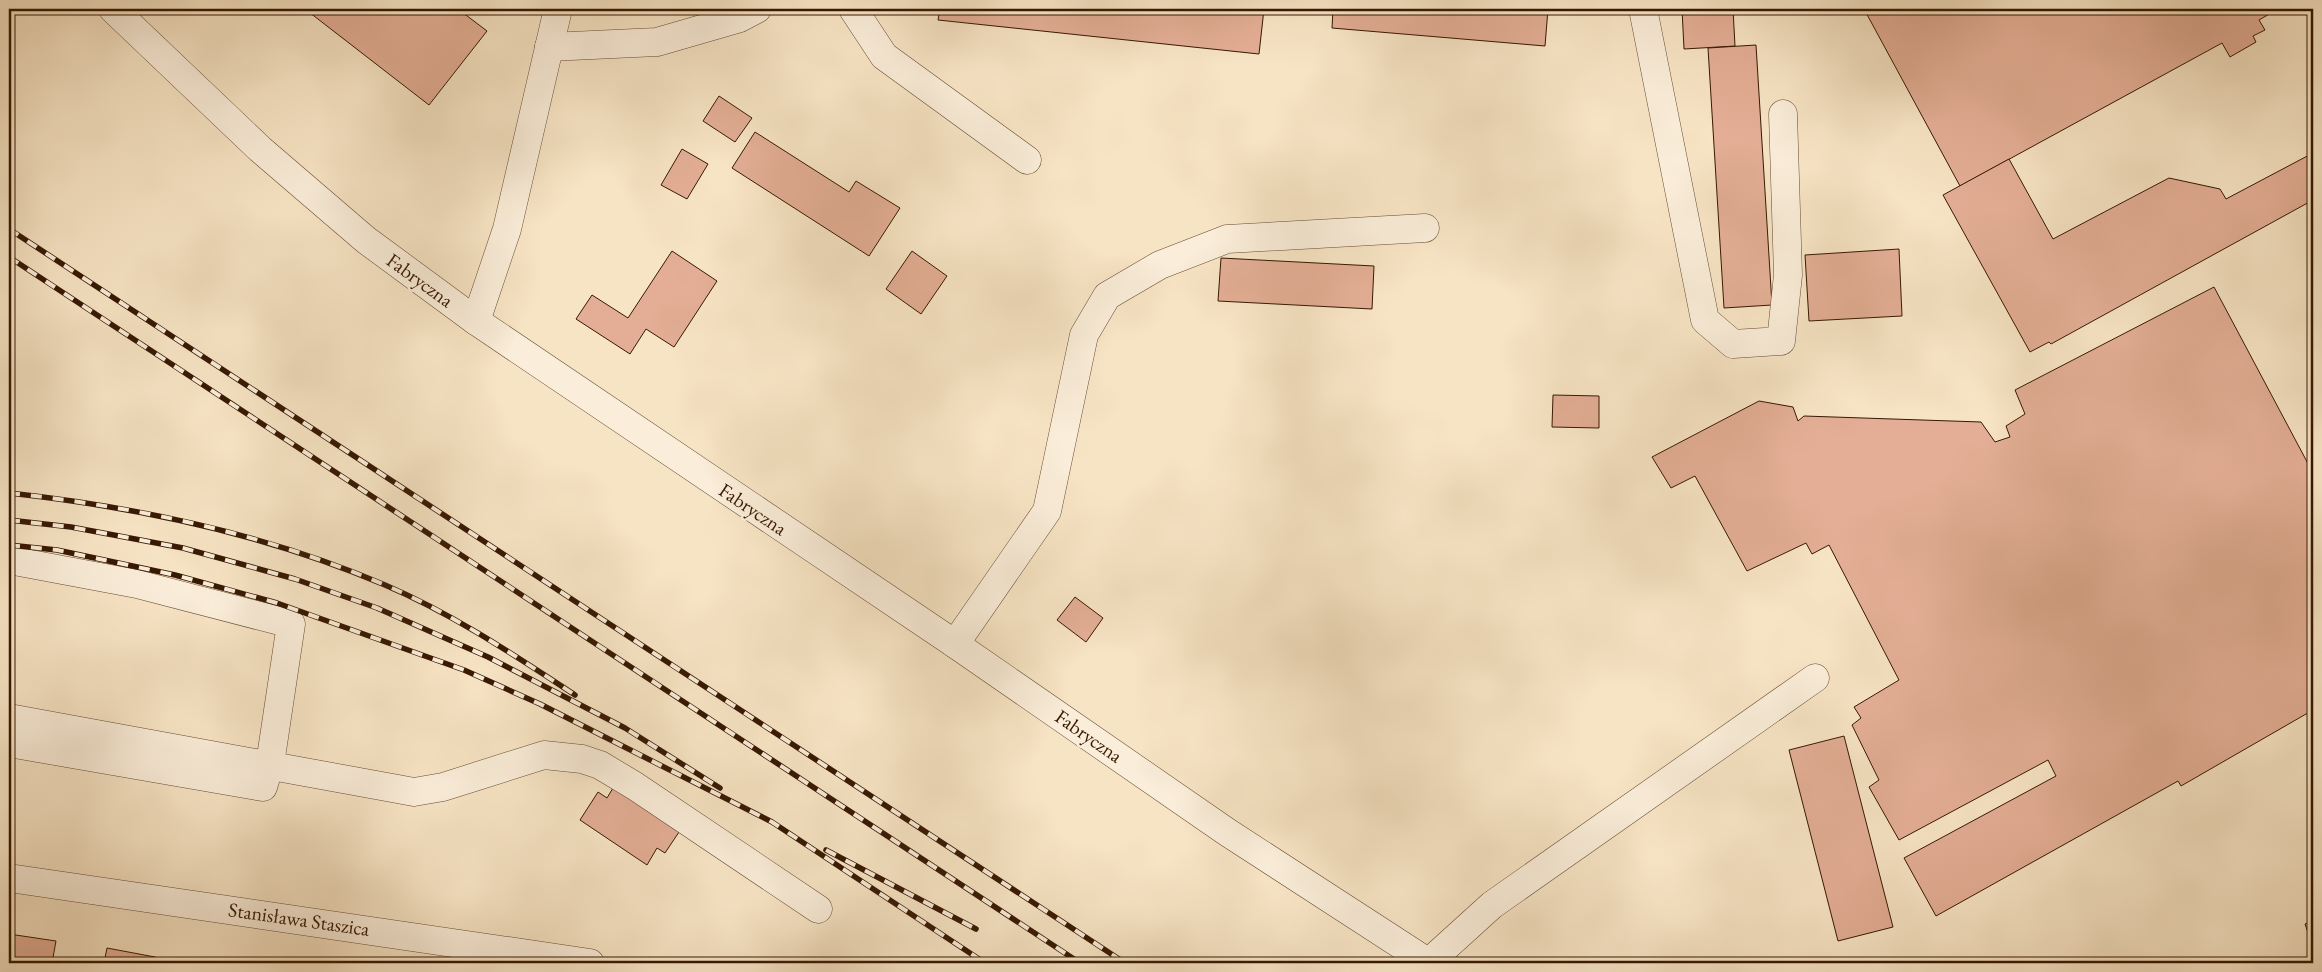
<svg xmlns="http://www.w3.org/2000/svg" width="2322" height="972" font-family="'EB Garamond',serif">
<rect width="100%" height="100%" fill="#f7e4c4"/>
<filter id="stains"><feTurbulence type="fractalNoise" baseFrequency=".004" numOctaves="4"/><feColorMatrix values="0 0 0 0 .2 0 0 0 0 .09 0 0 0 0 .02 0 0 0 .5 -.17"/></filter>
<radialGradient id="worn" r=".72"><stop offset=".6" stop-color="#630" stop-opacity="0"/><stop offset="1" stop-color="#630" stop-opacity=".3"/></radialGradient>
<!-- building -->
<g fill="#e3ae95" stroke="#371802">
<polygon points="305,9 458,9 487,31 429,105"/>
<polygon points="940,9 1264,9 1259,54 938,20"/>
<polygon points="1333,9 1548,9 1545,46 1332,28"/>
<polygon points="1682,9 1733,9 1735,46 1684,49"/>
<polygon points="1864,9 2278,9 2259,20 2265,30 2253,36 2256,42 2230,57 2222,43 1960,186"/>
<polygon points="1756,45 1772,305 1724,308 1708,48"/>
<polygon points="719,96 752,118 735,142 703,121"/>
<polygon points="755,132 849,192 856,181 900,208 869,256 732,168"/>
<polygon points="682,149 708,164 687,199 661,185"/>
<polygon points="2313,153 2313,200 2051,344 2049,342 2030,352 1943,195 2009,159 2053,239 2169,178 2220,189 2226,199"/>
<polygon points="1899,249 1902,316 1809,321 1805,255"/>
<polygon points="672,251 717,281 674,347 646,329 630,354 576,319 592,295 628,318"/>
<polygon points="912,251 947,276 921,314 886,289"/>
<polygon points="1221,258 1374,266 1372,309 1218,301"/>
<polygon points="2214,287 2313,473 2313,710 2181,786 2178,781 1936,916 1904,858 2056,776 2048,760 1899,840 1869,787 1879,780 1852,725 1861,718 1854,707 1899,680 1829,545 1812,554 1806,543 1747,571 1695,476 1671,488 1652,457 1759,401 1793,407 1798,421 1804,416 1981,422 1995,442 2010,437 2006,426 2025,414 2015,390"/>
<polygon points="1553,395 1599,396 1599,428 1552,427"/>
<polygon points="1075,597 1103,618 1086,642 1057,620"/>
<polygon points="1844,736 1893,927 1838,941 1789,750"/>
<polygon points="616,783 645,802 642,807 679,832 665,853 657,848 647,865 580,820 598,792 607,798"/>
<polygon points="2313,921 2313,947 2305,924"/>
<polygon points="9,934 56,941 52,963 9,963"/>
<polygon points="107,948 155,957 162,960 162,963 104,963"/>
</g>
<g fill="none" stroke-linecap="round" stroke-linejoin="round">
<!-- minor casing -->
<g stroke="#674b32" stroke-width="29">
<g id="minor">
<polyline points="113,9 260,149 366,240 476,321 955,644 1227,832 1429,963"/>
<polyline points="853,9 884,56 1027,160"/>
<polyline points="1643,9 1705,320 1733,344 1781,341 1788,275 1783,114"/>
<polyline points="549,47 657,42 740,18 757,9"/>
<polyline points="476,321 507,229 558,9"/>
<polyline points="9,560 137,584 291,624 270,764 263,787 9,743"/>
<polyline points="955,644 1047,511 1084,335 1107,296 1160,265 1227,239 1425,228"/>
<polyline points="9,718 414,792 443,787 544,755 582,759 600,765 635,786 818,909"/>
<polyline points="9,878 590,963"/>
<polyline points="1428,963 1492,905 1815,678"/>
</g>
</g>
<!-- path -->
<polyline stroke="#371802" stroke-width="3" stroke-dasharray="4 2.5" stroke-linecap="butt" points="74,9 82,14"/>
<!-- minor -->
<use href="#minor" stroke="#faedd9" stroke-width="28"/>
<!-- rail casing -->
<g stroke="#371802" stroke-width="5.5">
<g id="rail">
<polyline points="9,229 1125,963"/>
<polyline points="9,257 1080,963"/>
<path d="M9 493C138 507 266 534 385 585 453 614 514 655 575 695"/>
<polyline points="9,520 71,527 183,548 295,579 377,608 488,657 625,728 720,788"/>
<polyline points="9,545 57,550 175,575 277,603 464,670 540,704 772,822 985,963"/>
<polyline points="826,850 976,929"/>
</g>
</g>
<!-- rail -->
<use href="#rail" stroke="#faedd9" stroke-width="4" stroke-dasharray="11" stroke-linecap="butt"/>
</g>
<g text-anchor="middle" stroke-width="5" stroke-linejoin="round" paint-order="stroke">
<!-- street labels -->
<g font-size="20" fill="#371802" stroke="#faedd9">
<text transform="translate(420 280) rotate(36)" y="7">Fabryczna</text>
<text transform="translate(753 509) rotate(34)" y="7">Fabryczna</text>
<text transform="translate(1089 736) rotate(35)" y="7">Fabryczna</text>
<text transform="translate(299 919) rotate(8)" y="7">Stanisława Staszica</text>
</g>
</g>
<!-- margin -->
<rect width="2322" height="972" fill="none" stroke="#f7e4c4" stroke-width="30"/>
<rect x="10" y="10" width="2302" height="952" fill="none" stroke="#371802" stroke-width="2.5"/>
<rect x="15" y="15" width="2292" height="942" fill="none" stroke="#371802"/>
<rect width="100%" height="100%" filter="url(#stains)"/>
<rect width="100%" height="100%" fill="url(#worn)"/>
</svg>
